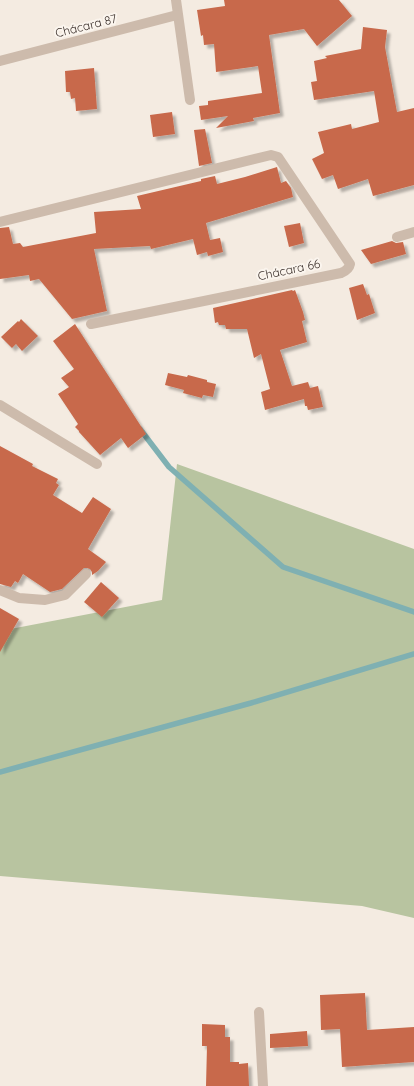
<svg xmlns="http://www.w3.org/2000/svg" width="414" height="1086" font-family="Quicksand,sans-serif">
<defs>
<filter id="shadow"><feDropShadow dx="3.5" dy="3.5" stdDeviation="1" flood-color="#0004"/></filter>
</defs>
<rect width="100%" height="100%" fill="#f4ebe1"/>
<!-- green -->
<polygon fill="#b8c4a0" points="177,464 414,549 414,918 362,906 0,876 0,631 162,600"/>
<g fill="none" stroke-linecap="round" stroke-linejoin="round">
<!-- stream -->
<g stroke="#7fb0b2" stroke-width="5.5">
<polyline points="140,429 169,467 283,567 414,612"/>
<polyline points="0,772 251,703 414,654"/>
</g>
</g>
<!-- building -->
<g fill="#c8694b" filter="url(#shadow)">
<polygon points="224,0 339,0 352,16 317,46 304,29 269,35 280,113 253,118 254,121 216,128 228,116 201,120 199,106 208,105 208,101 262,93 258,66 216,72 214,44 204,45 203,35 201,36 197,10 225,6"/>
<polygon points="363,27 387,30 385,47 397,112 414,108 414,185 373,196 368,179 338,189 333,175 322,179 312,159 324,153 318,132 351,124 352,129 379,122 374,91 314,100 311,82 317,81 314,61 327,58 325,56 361,49"/>
<polygon points="94,68 97,109 76,111 75,98 71,99 70,92 66,92 65,71"/>
<polygon points="172,112 175,134 153,137 150,115"/>
<polygon points="205,129 212,163 199,166 194,130"/>
<polygon points="277,167 281,183 286,181 291,188 293,197 206,223 210,240 220,238 223,252 208,256 207,252 197,255 193,239 151,249 150,246 94,249 107,311 72,319 39,279 30,281 29,275 0,279 0,228 9,227 13,244 20,243 23,247 96,233 94,212 141,209 137,196 201,181 201,179 215,176 217,184 245,177"/>
<polygon points="300,223 304,243 289,247 284,226"/>
<polygon points="392,241 396,243 403,242 406,254 371,264 361,250"/>
<polygon points="363,284 367,295 369,294 375,313 357,320 349,288"/>
<polygon points="292,290 293,291 295,290 303,312 305,320 302,321 307,342 280,350 292,386 308,382 310,388 318,386 323,407 308,410 307,406 305,406 304,399 265,410 261,392 270,389 261,354 254,358 247,329 226,329 225,325 219,325 218,322 215,323 213,308"/>
<polygon points="21,319 38,336 22,351 16,344 12,348 1,337 18,321 19,322"/>
<polygon points="75,324 146,434 128,448 121,438 100,455 79,432 79,431 75,427 78,424 58,394 69,387 61,378 74,369 53,341"/>
<polygon points="168,373 187,377 188,375 207,380 207,382 216,384 213,397 203,395 202,398 183,393 184,390 165,385"/>
<polygon points="0,446 33,464 32,466 58,479 56,483 59,485 53,495 82,513 93,497 111,509 88,549 106,562 98,571 92,575 92,572 90,569 87,568 84,568 62,589 50,592 23,574 18,583 15,581 11,587 0,584"/>
<polygon points="101,582 119,598 102,617 84,602"/>
<polygon points="0,608 19,619 0,652"/>
<polygon points="365,993 367,1030 414,1027 414,1062 342,1067 340,1029 321,1030 320,995"/>
<polygon points="202,1024 225,1025 225,1037 230,1037 230,1062 239,1062 239,1064 248,1063 249,1086 206,1086 207,1046 202,1046"/>
<polygon points="307,1031 308,1046 270,1048 270,1034"/>
</g>
<g fill="none" stroke-linecap="round" stroke-linejoin="round">
<!-- minor -->
<g stroke="#cdbbac" stroke-width="10">
<polyline points="176,0 190,100"/>
<polyline points="0,61 177,15"/>
<path d="M0 222 271 155 278 157 280 160 350 264C349 269 346 271 341 273L91 324"/>
<polyline points="397,237 414,232"/>
<polyline points="0,405 97,464"/>
<polyline points="0,590 19,598 45,600 65,595 86,574"/>
<polyline points="259,1012 263,1086"/>
</g>
</g>
<g text-anchor="middle" stroke-width="4" stroke-linejoin="round" paint-order="stroke">
<!-- street labels -->
<g font-size="12" fill="#3b302b" stroke="#fbf5ee">
<text transform="translate(86 26) rotate(-14)" y="4">Chácara 87</text>
<text transform="translate(289 270) rotate(-12)" y="4">Chácara 66</text>
</g>
</g>
</svg>
